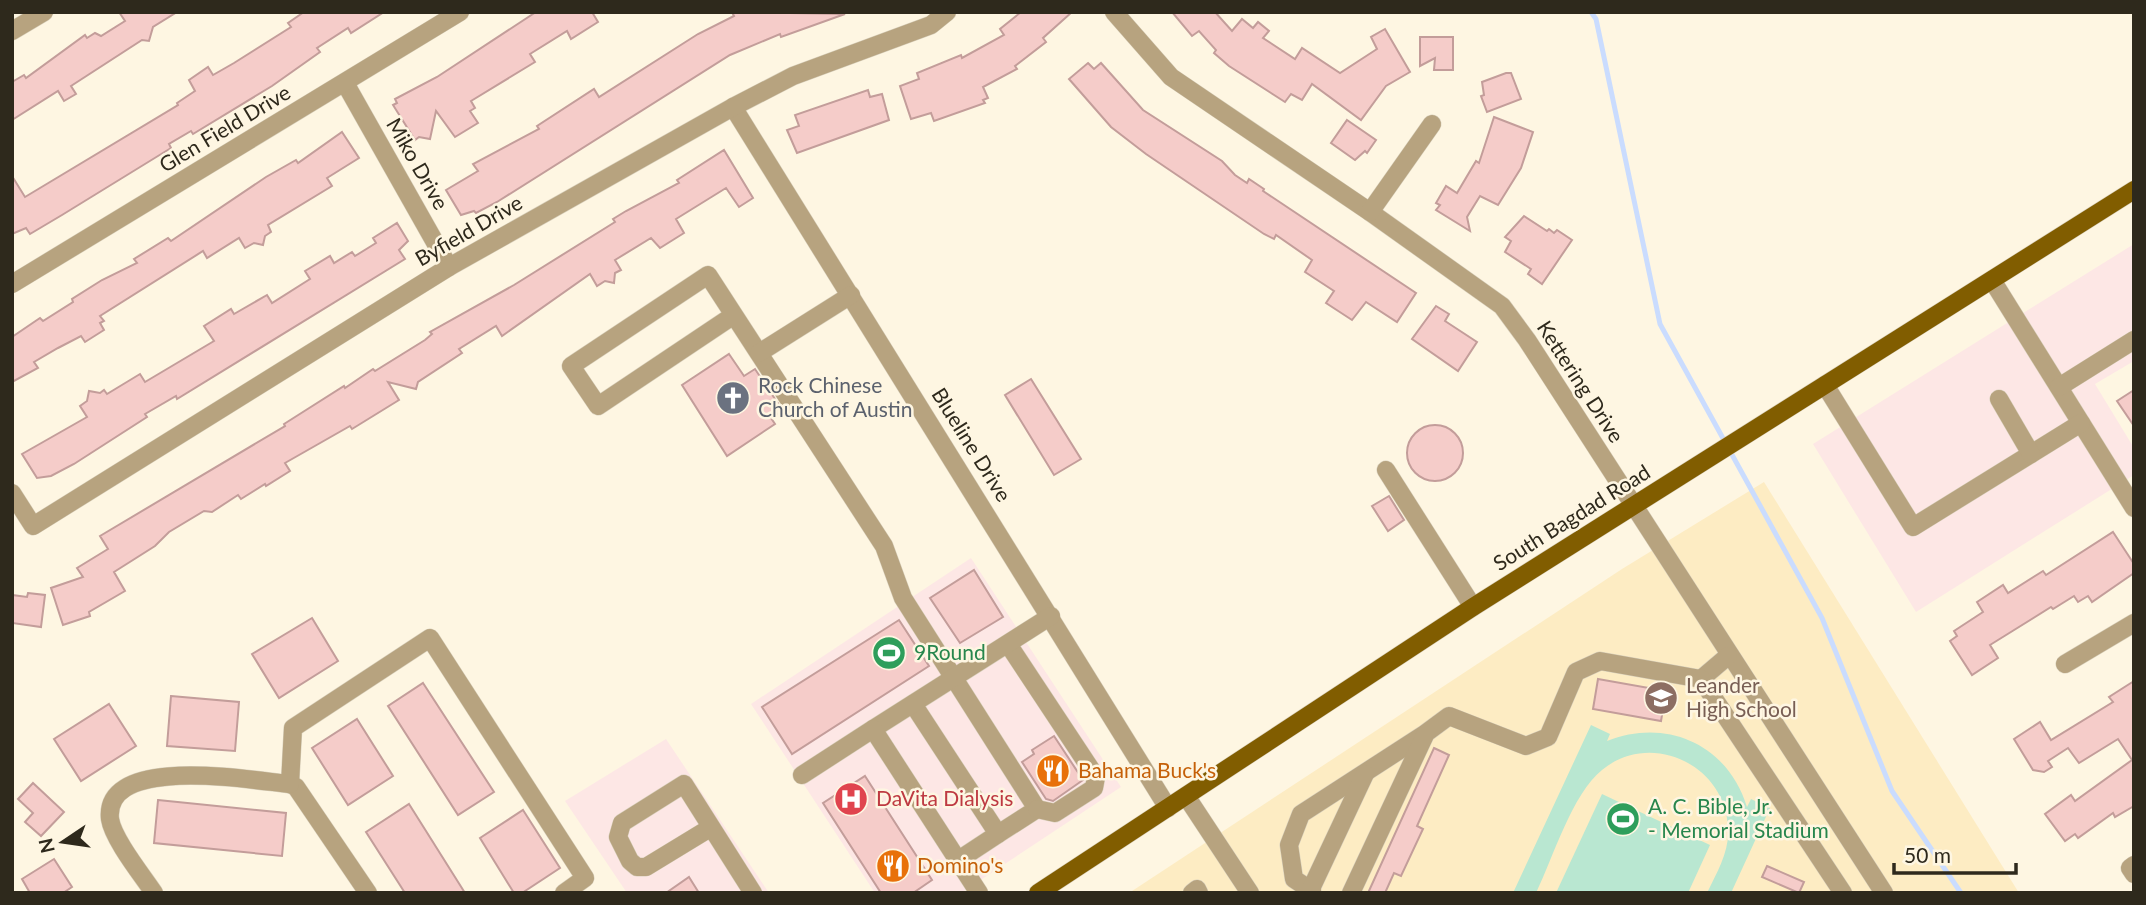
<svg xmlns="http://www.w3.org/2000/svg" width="2146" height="905" font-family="Lato,sans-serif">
<rect width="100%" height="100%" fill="#fef6e2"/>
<!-- commercial -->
<g fill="#fde7e5">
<polygon points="2134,244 2134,361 2095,384 2134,448 2134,475 1916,612 1813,444"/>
<polygon points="971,558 1121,787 961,893 875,893 751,704"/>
<polygon points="666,739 769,893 627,893 565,801"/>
</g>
<!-- built -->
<polygon fill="#fdecc3" points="1764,482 2019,893 1129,893 1622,569"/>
<!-- green -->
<g fill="#b9e7d1">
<path d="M1591 725 1610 734 1607 741C1667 717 1728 745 1747 807L1751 799 1770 808 1731 893H1707C1717 872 1730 851 1728 827 1725 764 1650 730 1602 770 1572 794 1553 858 1536 893H1513Z"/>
<polygon points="1602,794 1710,845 1688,893 1556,893"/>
</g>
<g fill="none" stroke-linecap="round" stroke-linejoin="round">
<!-- stream -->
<polyline stroke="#cadcfe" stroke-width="5" points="1591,12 1596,19 1660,324 1822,618 1892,791 1961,893"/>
</g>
<!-- building -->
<g fill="#f5ccc9" stroke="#c39d9a" stroke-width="2">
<polygon points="119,12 177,12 153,27 149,41 142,40 71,86 76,94 64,101 58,91 12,120 12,82 24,75 26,78 85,35 87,38 95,33 101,36 125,21"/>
<polygon points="304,12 384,12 351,33 348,28 317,48 320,52 272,86 193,134 191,131 169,144 171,148 62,215 30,234 26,228 12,234 12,176 25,197 178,105 177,103 195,91 189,80 208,67 213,75 234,63 291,27 288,23"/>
<polygon points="536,12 592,12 598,22 571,39 567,31 530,54 535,62 471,101 475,108 470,111 478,123 455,137 436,111 430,139 419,137 415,140 393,105 397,103 395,99 437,77"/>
<polygon points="732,12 845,14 781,37 780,34 730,55 497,202 476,213 474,211 461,215 446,190 478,171 473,164 539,129 537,126 594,89 599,97 698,34 734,16"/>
<polygon points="1021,12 1072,12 1043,38 1046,42 1015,66 1017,69 983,87 988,98 983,100 985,103 934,121 931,113 911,119 900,86 919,79 917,73 961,55 962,58 1004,35 1000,29"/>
<polygon points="1172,12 1215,12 1232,31 1242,19 1253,28 1258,22 1269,31 1263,38 1295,59 1302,48 1340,73 1377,49 1371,37 1385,29 1410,72 1386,86 1361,120 1312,84 1302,100 1291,94 1285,102 1229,66 1214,53 1216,50 1199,31 1192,36"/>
<polygon points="1420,37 1453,37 1453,70 1434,70 1435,58 1420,66"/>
<polygon points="1088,63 1094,69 1101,63 1143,110 1222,161 1235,175 1247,183 1249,179 1264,189 1263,191 1416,293 1397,322 1366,302 1352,320 1326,303 1334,291 1305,272 1312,260 1276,235 1274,239 1264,234 1146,154 1111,127 1069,79"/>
<polygon points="1506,73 1511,73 1521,99 1487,112 1481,96 1484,95 1482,82"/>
<polygon points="868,90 870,97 882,94 889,120 797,153 787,130 799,126 795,115"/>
<polygon points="1494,117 1533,132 1521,168 1498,205 1480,196 1467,217 1470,231 1436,210 1440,205 1436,203 1446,186 1457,193 1476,161 1479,163"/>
<polygon points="1347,120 1376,140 1367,153 1365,151 1355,160 1331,143"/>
<polygon points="342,132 359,158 327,178 332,186 268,225 271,232 265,236 263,245 254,243 245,248 239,238 207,258 203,251 100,316 104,321 100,323 104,330 85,342 81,336 58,348 34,362 38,368 12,382 12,337 40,318 43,321 73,302 72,299 102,280 137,263 134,259 168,238 171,241 266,177 296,160 298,163"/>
<polygon points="724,150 753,198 739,207 726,188 676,219 684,233 660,248 651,238 615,260 621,270 615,273 614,283 605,281 597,286 590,274 502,336 496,326 459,349 462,353 418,382 416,389 388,382 399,400 352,429 350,426 285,463 290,471 266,486 265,484 241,499 238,495 212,512 204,511 169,532 155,546 114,572 125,591 89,612 90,616 63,625 51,588 83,577 77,568 108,549 100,536 285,426 284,424 344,386 345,388 373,369 375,371 425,340 432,334 430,332 514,285 615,222 613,219 626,211 679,183 677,180"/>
<polygon points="1524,216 1547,231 1549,229 1554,233 1557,230 1572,240 1542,284 1528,274 1531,269 1505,252 1511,241 1505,237"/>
<polygon points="397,223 408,241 399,250 405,259 177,399 176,396 145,414 147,417 74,464 51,476 37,478 22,454 87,417 80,406 87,401 89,391 100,393 104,390 107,394 140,374 145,382 214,341 204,326 231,309 234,314 267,295 272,303 310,279 305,271 330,256 334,263 352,252 355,256 376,243 373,238"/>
<polygon points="1436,306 1449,314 1445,321 1477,342 1458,371 1412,339"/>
<polygon points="729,354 744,376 755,369 783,411 771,418 775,424 727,456 682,385"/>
<polygon points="1031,379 1081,459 1054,475 1005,395"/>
<polygon points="2134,390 2134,426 2117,401"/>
<circle cx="1435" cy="453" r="28"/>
<polygon points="1389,496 1404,520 1388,531 1372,506"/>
<polygon points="2113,532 2134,564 2134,573 2092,602 2088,596 2078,602 2074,596 2053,609 2051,607 1990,645 1998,658 1972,675 1950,641 1957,636 1954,631 1983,612 1977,602 2003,585 2008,593 2043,571 2046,575"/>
<polygon points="974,570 1003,617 960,643 930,598"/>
<polygon points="28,593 45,595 41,627 12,623 12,595 27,597"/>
<polygon points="312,618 338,661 279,698 252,654"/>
<polygon points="899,620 929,666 792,754 762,707"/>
<polygon points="1598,679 1666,691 1661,721 1593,709"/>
<polygon points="2134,681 2134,806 2115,817 2113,813 2078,838 2075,834 2065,841 2045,814 2071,795 2075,801 2132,760 2118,739 2079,763 2068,748 2048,761 2052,767 2044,772 2033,770 2014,739 2040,722 2051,740 2113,702 2109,697"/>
<polygon points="423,683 494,792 458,815 388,706"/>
<polygon points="171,696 239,702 235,751 167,746"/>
<polygon points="109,704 136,746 81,781 54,739"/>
<polygon points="357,719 393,776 348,805 312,748"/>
<polygon points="1054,736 1083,780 1053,801 1046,799 1022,762 1034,754 1032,750"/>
<polygon points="1434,748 1449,755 1417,826 1423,829 1401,876 1394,873 1385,893 1368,893"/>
<polygon points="865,776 932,880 913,893 881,893 823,803"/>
<polygon points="33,783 64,812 41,836 25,822 33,813 18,799"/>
<polygon points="158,800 286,813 282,856 154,843"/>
<polygon points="409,804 465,893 405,893 366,832"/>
<polygon points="523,810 560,868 522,893 514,893 480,838"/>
<polygon points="54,859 72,887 63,893 30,893 22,879"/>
<polygon points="1767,866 1804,882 1799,893 1762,877"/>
<polygon points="689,877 699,893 666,893"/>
</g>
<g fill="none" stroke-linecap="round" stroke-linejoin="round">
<!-- minor casing -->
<g stroke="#d9d1be" stroke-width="19">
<g id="minor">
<polyline points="1114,12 1171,77 1370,212 1502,306 1527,340 1884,893"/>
<polyline points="12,31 44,12"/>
<polyline points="345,83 449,267"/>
<polyline points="733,107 1168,808"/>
<polyline points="1370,212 1432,124"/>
<polyline points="1992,280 2134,508"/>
<polyline points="12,284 460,12"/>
<polyline points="734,315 598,406 571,366 708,275 884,546 903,598 1037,809 998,834"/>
<polyline points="759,353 851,295"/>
<polyline points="1825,385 1913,527 2081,423"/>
<polyline points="2059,387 2134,340"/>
<polyline points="1999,399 2031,454"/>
<polyline points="1386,470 1473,607"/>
<polyline points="12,493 33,526 449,267 733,107 793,76 931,25 947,12"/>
<polyline points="1008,644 1096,777 1094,788 1055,813 1037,809"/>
<polyline points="2065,664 2134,623"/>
<polyline points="1701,679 1728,656"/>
<polyline points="913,704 998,834 957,861"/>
<polyline points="873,729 1051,616"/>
<polyline points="802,775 873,729 979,893"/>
<polyline points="290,784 296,787 368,893"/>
<polyline points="1186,796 1250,893"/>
<polyline points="710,828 646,867 637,867 630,861 618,837 622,823 684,784 753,893"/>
<polyline points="2134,865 2130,868 2134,874"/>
<polyline points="1312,891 1294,879 1289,845 1301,814 1423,735"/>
<path d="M154 893C142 875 113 839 110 819 103 753 254 781 290 784L293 728 430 638 585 878 564 893"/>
<polyline points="1192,893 1197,889 1199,893"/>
<polyline points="1309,893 1365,774"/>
<polyline points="1351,893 1426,733 1449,716 1526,746 1548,737 1576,672 1600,661 1701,679 1843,893"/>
</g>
</g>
<!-- major casing -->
<g stroke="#d9d1be" stroke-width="19">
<polyline id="major" points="1038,893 1473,607 2134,190"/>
</g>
<!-- minor -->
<use href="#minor" stroke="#b7a37f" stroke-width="18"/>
<!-- major -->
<use href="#major" stroke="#815d00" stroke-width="18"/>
</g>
<!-- icons -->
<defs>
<g id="church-disc" transform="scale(1.75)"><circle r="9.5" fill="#6b7280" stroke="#fef6e2"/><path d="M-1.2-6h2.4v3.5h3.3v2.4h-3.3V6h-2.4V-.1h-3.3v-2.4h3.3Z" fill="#fff"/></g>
<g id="stadium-disc" transform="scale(1.75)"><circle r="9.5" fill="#2e9e5b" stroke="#fef6e2"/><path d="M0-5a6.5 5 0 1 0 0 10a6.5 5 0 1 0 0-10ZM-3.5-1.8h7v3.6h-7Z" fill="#fff"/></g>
<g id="school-disc" transform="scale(1.75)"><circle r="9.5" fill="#8d6e63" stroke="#fef6e2"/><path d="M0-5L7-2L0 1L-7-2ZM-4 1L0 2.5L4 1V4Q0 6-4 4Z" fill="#fff"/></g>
<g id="restaurant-disc" transform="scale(1.75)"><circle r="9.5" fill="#e8710a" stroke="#fef6e2"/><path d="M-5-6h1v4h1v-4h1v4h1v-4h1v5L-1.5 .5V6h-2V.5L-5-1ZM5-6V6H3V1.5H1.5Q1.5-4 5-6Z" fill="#fff"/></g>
<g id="hospital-disc" transform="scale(1.75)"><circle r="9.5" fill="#e0444e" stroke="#fef6e2"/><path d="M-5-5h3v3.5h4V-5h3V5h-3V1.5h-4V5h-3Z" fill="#fff"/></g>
</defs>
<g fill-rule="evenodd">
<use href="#church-disc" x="733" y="398"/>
<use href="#stadium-disc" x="889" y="653"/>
<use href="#school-disc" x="1661" y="698"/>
<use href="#restaurant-disc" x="1053" y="771"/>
<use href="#hospital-disc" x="851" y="799"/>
<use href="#stadium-disc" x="1623" y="819"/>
<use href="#restaurant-disc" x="893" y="866"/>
</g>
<g text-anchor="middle" stroke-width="5" stroke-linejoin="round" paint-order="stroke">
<!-- street labels -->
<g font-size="21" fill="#2e291c" stroke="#fef6e2">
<text transform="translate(225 129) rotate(-31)" y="7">Glen Field Drive</text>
<text transform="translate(417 164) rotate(60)" y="7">Miko Drive</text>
<text transform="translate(469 231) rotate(-30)" y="7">Byfield Drive</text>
<text transform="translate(1580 382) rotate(57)" y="7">Kettering Drive</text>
<text transform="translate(971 445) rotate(58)" y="7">Blueline Drive</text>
<text transform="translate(1572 518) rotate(-32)" y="7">South Bagdad Road</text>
</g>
<!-- worship labels -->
<g font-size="21" fill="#5b616d" stroke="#fef6e2" text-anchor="start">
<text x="758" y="393">Rock Chinese<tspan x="758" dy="24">Church of Austin</tspan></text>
</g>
<!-- leisure labels -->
<g font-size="21" fill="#27864d" stroke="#fef6e2" text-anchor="start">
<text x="914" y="660">9Round</text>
<text x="1648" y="814">A. C. Bible, Jr.<tspan x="1648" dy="24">- Memorial Stadium</tspan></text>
</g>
<!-- education labels -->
<g font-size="21" fill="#785e54" stroke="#fef6e2" text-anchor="start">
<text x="1686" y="693">Leander<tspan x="1686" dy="24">High School</tspan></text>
</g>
<!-- food labels -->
<g font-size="21" fill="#c56008" stroke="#fef6e2" text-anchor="start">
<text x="1078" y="778">Bahama Buck's</text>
<text x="917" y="873">Domino's</text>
</g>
<!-- health labels -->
<g font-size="21" fill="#be3a42" stroke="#fef6e2" text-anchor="start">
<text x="876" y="806">DaVita Dialysis</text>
</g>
</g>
<!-- border -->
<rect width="2146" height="905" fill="none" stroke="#2e291c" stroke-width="28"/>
<!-- north arrow -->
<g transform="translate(63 842) rotate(257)" stroke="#fef6e2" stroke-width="5" paint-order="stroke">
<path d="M0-5L12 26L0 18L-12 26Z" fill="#2e291c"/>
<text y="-10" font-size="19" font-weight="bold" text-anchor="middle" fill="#2e291c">N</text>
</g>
<!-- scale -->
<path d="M1894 863v10h122v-10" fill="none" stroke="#2e291c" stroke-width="3.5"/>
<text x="1904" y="863" font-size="21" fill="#2e291c" stroke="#fef6e2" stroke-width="5" paint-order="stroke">50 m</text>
</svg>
